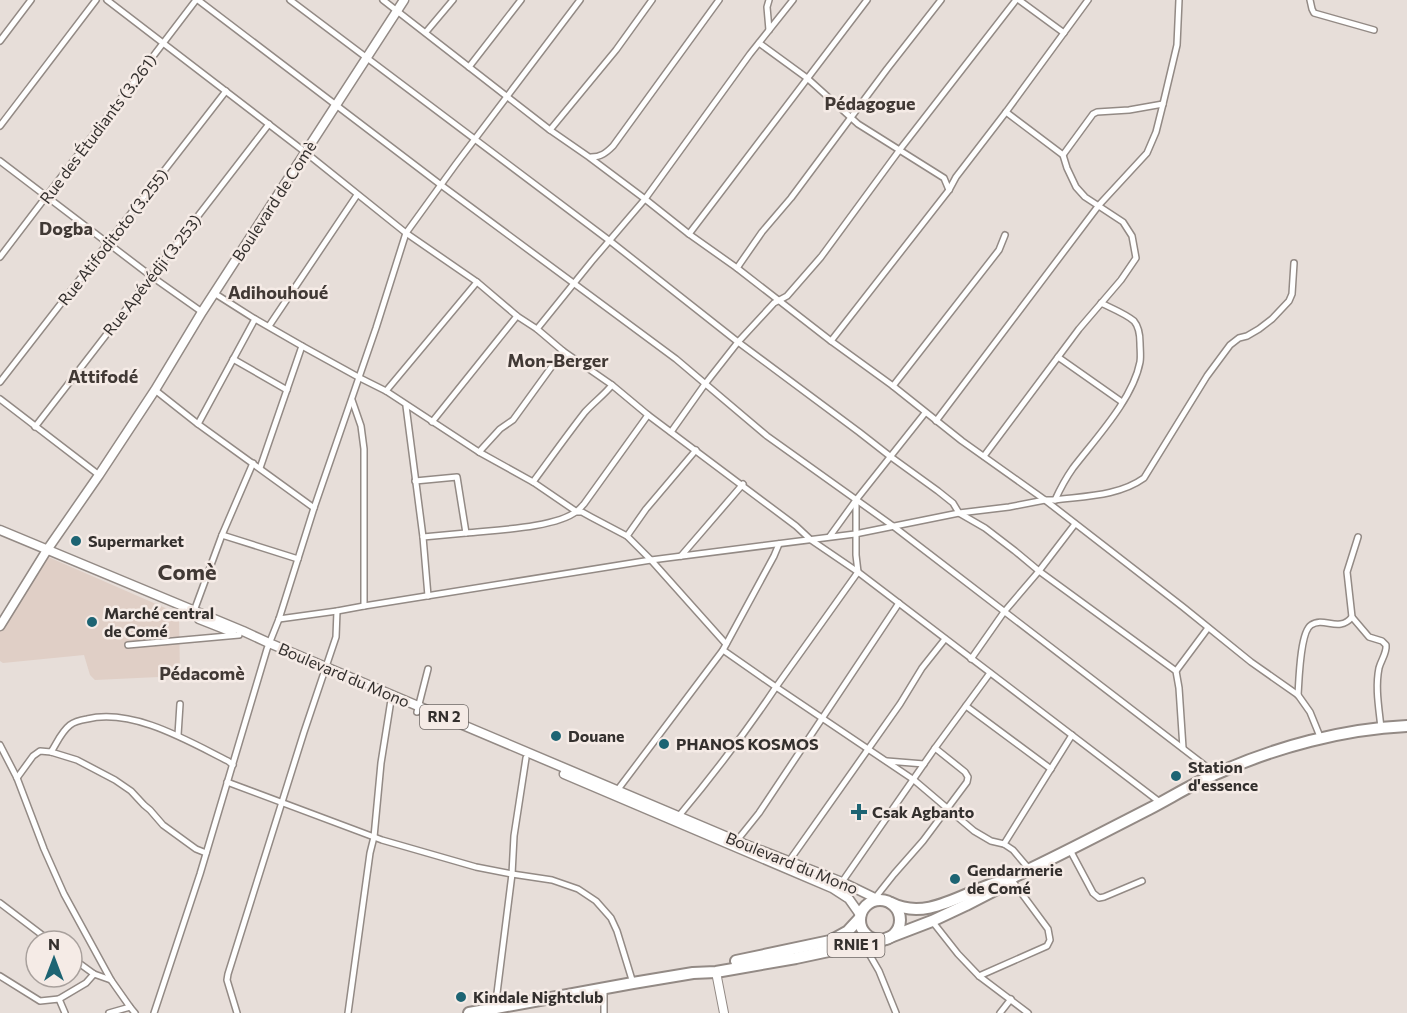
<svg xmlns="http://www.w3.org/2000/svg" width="1407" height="1013" font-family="Commissioner,sans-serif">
<rect width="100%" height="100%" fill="#e7ded9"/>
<!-- built -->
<polygon fill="#e0cfc6" points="46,556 179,614 180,676 95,680 90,675 84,655 3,663 0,661 0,630"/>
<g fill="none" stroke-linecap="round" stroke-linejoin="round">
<!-- street casing -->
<g stroke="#938a85" stroke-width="8">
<g id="street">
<polyline points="107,0 305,152 406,233 477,282 517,316 537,329 563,351 612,385 648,415 796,526 811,540 858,572"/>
<polyline points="198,0 441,185 676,359 767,436 893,526 1216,774"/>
<polyline points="290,0 610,241 738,342 859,432 891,457 938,491 953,503 959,513 985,528 1015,551 1039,571 1176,671 1179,688 1183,748"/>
<polyline points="383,0 550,130 589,157 645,199 689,234 737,268 831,341 893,386 962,441 1045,500 1183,607 1251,662 1298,695 1310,712 1321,739"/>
<polyline points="769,0 767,7 769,30"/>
<polyline points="1019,0 1064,33"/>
<polyline points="1310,0 1312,9 1314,13 1374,30"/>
<polyline points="426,32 453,0"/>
<polyline points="0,41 31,0"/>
<polyline points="759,43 807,78 858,124 944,178 949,190"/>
<polyline points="469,67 521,0"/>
<polyline points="0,126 96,0"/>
<polyline points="550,130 616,50 652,0"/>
<polyline points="1063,155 1093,114 1097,112 1129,110 1163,104"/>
<path d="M591 157C601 157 606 153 613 146L719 0"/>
<polyline points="0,161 151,276 202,312"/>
<polyline points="689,234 867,0"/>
<polyline points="0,257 196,0"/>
<polyline points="737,268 762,232 791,198 887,69 941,0"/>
<polyline points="214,293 255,319 302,346 360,378 386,391 479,452 533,482 577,512 582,512 591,517 627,536 651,560 726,644"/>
<polyline points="269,326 357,195"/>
<polyline points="537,329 592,261 645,199 750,54 793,0"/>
<polyline points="831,341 949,190 956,177 1006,112 1088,0"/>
<polyline points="1058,357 1122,402"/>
<polyline points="233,359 287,390"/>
<polyline points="0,382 226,91"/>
<polyline points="893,386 999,250 1005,235"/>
<polyline points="155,390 198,424 314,508"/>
<polyline points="386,391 477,282"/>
<polyline points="0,399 99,475"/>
<polyline points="352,400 361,426 364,449 364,606"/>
<polyline points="406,406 423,537 428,596"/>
<polyline points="936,421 1099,205 1147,153 1156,132 1163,104 1177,45 1179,0"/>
<polyline points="432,422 517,316"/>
<polyline points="198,424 255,319"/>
<polyline points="35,427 269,124"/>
<polyline points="671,432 705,384 738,342 774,303 787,296 821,257 901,148 1016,0"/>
<polyline points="479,452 500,429 513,420 563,351"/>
<polyline points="984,456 1079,329 1121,280 1136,258 1132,236 1123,222 1085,197 1076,187 1067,168 1063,155 1006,112"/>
<polyline points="260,468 302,346"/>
<polyline points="415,481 457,477 466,533 423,537"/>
<path d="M533 482C550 459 567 435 585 412 594 402 604 395 612 385"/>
<path d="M1055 500C1060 489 1066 478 1073 468 1096 438 1133 399 1140 362 1141 356 1140 349 1140 343 1140 336 1139 327 1134 321 1126 314 1111 308 1101 303"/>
<polyline points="856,502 856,555 858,572"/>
<path d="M466 533C494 530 556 528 577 511 580 509 581 507 584 504L648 415"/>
<polyline points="222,535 298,559"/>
<polyline points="627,536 646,509 696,450"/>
<polyline points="830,536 856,500 925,413"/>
<path d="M1358 537 1347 572 1352 617 1369 637 1382 641 1386 645C1387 653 1381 660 1379 668 1375 688 1379 708 1381 728"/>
<polyline points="681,556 743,484"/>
<polyline points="194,611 222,535 253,463"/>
<path d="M279 619 337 611 364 606 651 560 855 534 959 513 1009 507 1045 500H1055C1085 496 1119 496 1144 478L1207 376 1230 345 1239 338 1247 336 1259 329 1272 319 1289 301 1292 294 1294 263"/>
<polyline points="128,645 239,635"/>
<polyline points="971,659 1004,612 1039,571 1075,524"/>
<polyline points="1176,671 1208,628"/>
<path d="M1298 695C1299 681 1300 632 1311 625 1324 616 1339 633 1352 617"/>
<polyline points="966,706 1051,769"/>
<polyline points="417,712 428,669"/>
<polyline points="178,735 180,704"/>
<polyline points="0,745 17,778 44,849 64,894 111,980"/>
<path d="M51 752C57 743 61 732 70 725 75 721 81 720 87 719 133 708 188 741 228 761L233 765"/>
<polyline points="887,761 924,764"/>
<polyline points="17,778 33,756 40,751 51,752 77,760 115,780 131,791 144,805 150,810 163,825 196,849 206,853"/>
<polyline points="227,782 382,840 476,867 512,874 552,880 578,889 596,901 611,918 617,931 633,983"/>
<polyline points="616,792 723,650 774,556 779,544"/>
<path d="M678 817C713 775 746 732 776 687L723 650"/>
<polyline points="735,843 759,813 899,603"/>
<polyline points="1004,844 1072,735"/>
<polyline points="1070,850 1093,893 1099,898 1104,897 1142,881"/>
<polyline points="787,864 900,704 922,668 945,639"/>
<polyline points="1030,870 1013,850 1004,844 991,841 974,831 914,780 776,687 858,572 1161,803"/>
<polyline points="842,882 935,748 990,673"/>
<polyline points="875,898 894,874 923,841 967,782 968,777 965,772 935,748"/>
<polyline points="0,903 50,941"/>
<polyline points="932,921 958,954 979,976 1028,1013"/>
<polyline points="864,945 879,971 896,1013"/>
<polyline points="72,958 94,974 111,980 130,1007 135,1013"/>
<polyline points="0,976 40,1001 59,999 65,1013"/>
<polyline points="979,976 1047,946 1050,940 1048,929 1011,879"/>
<polyline points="604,988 604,1013"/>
<polyline points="59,999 86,983 94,974"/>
<polyline points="495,1009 512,874 514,836 526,758"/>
<polyline points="109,1013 130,1007"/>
<polyline points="154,1013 200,874 267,649 279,619 314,508 376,328 406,233 456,164 580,0"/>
<polyline points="237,1013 227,980 228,974 304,732 336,637 337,611"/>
<polyline points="348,1013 370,853 374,837 381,763 391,700"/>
<polyline points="1000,1013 1011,999"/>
</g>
</g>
<!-- secondary casing -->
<g stroke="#938a85" stroke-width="10">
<polyline id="secondary" points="716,972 724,1013"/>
</g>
<!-- primary casing -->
<g stroke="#938a85" stroke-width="11">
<g id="primary">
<polyline points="0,530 243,631 269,643 737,841 842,882 875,898 888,902"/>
<polyline points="199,619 232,632"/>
<polyline points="0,626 47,550 99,475 155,390 202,312 404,0"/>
<polyline points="564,774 832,888 849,899 861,916"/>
</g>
</g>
<!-- highway casing -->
<g stroke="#938a85" stroke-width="14">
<g id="highway">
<circle cx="880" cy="920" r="20"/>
<path d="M891 903C930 923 969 887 1007 880 1055 858 1102 833 1149 809 1172 797 1194 783 1218 773 1276 747 1343 729 1407 726"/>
<polyline points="736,961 830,941 848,931 860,918"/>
<polyline points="469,1013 633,983 693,973 716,972 796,958 885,939 932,921 966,905 995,890 1007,880"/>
</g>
</g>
<!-- street -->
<use href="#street" stroke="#fff" stroke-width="5"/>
<!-- secondary -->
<use href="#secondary" stroke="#fff" stroke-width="8"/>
<!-- primary -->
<use href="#primary" stroke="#fff" stroke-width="8"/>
<!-- highway -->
<use href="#highway" stroke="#fff" stroke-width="10"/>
</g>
<!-- markers -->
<g fill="#1d6473" stroke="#f5ebe6" stroke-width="2">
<circle cx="76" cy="541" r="6"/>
<circle cx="92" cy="622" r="6"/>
<circle cx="556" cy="736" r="6"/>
<circle cx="664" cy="744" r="6"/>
<circle cx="1176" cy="776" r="6"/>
<path d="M856 803h6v6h6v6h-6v6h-6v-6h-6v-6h6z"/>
<circle cx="955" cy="879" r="6"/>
<circle cx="461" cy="997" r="6"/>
</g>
<g text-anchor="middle" stroke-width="5" stroke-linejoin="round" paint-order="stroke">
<!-- shield labels -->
<g fill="#f5ebe6" stroke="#6e6865" stroke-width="1.5">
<rect x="420" y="705" width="48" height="24" rx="4.5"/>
<rect x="827.5" y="933" width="57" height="24" rx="4.5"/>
</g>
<g font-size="15" font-weight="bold" fill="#34302e">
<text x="444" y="722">RN 2</text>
<text x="856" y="950">RNIE 1</text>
</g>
<!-- street labels -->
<g font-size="16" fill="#34302e" stroke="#f5ebe6">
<text transform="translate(98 129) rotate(-53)" y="6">Rue des Étudiants (3.261)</text>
<text transform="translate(274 201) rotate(-57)" y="6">Boulevard de Comè</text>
<text transform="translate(113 237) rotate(-52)" y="6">Rue Atifoditoto (3.255)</text>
<text transform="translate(152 275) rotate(-52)" y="6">Rue Apévédji (3.253)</text>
<text transform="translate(344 675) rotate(23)" y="6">Boulevard du Mono</text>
<text transform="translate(792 863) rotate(22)" y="6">Boulevard du Mono</text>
</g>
<!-- poi labels -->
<g font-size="16" font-weight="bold" fill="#34302e" stroke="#f5ebe6" text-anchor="start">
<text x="88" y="547">Supermarket</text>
<text x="104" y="619">Marché central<tspan x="104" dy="18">de Comé</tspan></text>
<text x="568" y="742">Douane</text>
<text x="676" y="750">PHANOS KOSMOS</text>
<text x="1188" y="773">Station<tspan x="1188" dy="18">d'essence</tspan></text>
<text x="872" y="818">Csak Agbanto</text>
<text x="967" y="876">Gendarmerie<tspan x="967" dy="18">de Comé</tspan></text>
<text x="473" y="1003">Kindale Nightclub</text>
</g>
<!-- neighbourhood labels -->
<g font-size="18" font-weight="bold" fill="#413935" stroke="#f5ebe6">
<text x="870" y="110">Pédagogue</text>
<text x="66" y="235">Dogba</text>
<text x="278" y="299">Adihouhoué</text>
<text x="558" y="367">Mon-Berger</text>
<text x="103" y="383">Attifodé</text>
<text x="202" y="680">Pédacomè</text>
</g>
<!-- district labels -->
<g font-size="22" font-weight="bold" fill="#413935" stroke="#f5ebe6">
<text x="187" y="580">Comè</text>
</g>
</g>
<!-- north arrow -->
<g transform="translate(54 959)"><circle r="28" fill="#f5ebe6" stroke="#a8a09c" stroke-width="1.5"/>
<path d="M0-4.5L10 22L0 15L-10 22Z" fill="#1d6473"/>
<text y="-9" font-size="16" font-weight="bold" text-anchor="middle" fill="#34302e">N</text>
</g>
</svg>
